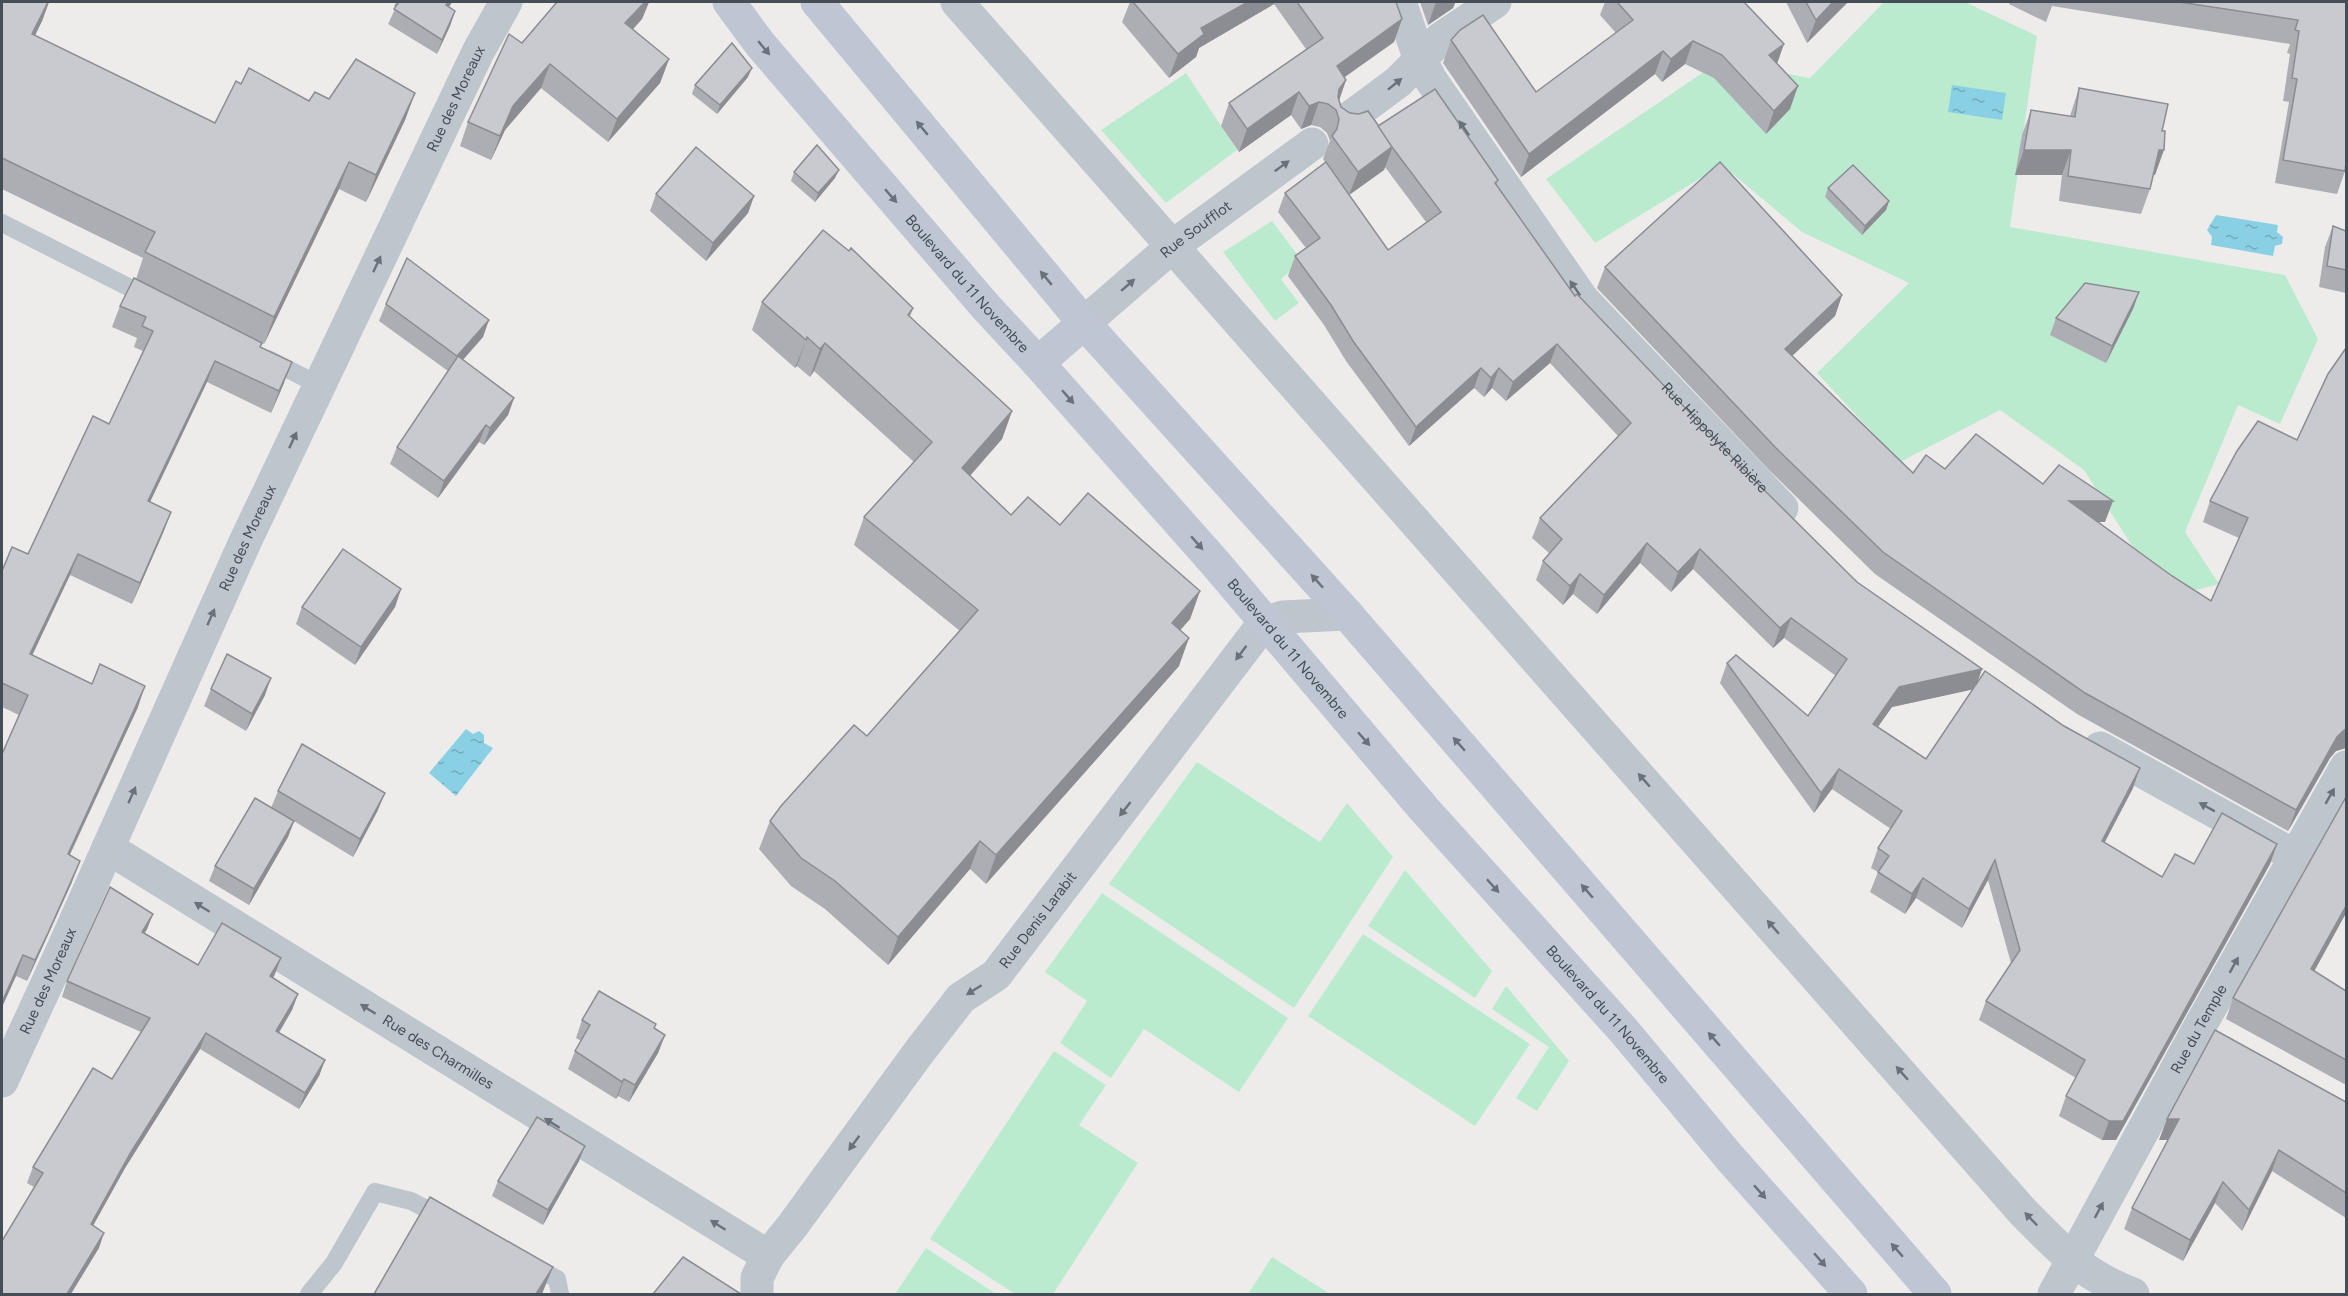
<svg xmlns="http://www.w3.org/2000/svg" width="2348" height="1296" font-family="Figtree,sans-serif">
<defs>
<pattern id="water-ripples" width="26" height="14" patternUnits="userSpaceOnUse" patternTransform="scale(1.5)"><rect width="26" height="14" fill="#8ad0e5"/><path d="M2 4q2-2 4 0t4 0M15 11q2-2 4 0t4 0" fill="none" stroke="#73abbc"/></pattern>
</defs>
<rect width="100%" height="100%" fill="#eeebeb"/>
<!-- green -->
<g fill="#bbebcf">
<polygon points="1884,2 1965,2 2037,36 2010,227 2285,275 2318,339 2280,424 2238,405 2185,532 2219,584 2165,598 2084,470 2000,410 1900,462 1817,373 1909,283 1802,232 1722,165 1595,243 1546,179 1720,61 1810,78"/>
<polygon points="1186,73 1237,150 1166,203 1101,130"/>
<polygon points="1272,221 1302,261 1281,279 1299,303 1275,321 1223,252"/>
<polygon points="1197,762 1320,842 1347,803 1393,857 1294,1008 1109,884"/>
<polygon points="1405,870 1492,971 1475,998 1368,926"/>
<polygon points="1102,893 1288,1018 1239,1092 1144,1029 1111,1078 1060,1043 1087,1001 1045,972"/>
<polygon points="1363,934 1530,1044 1475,1126 1308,1016"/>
<polygon points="1506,986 1569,1061 1537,1111 1516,1098 1549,1047 1492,1009"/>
<polygon points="1054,1051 1106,1085 1079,1125 1138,1163 1053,1294 1015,1294 930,1239"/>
<polygon points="926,1248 996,1294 895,1294"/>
<polygon points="1272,1257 1330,1294 1248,1294"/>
</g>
<!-- water -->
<g fill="url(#water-ripples)">
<polygon points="1952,85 2006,93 2002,120 1948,112"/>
<polygon points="2216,215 2278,225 2277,232 2283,237 2282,244 2275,246 2273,256 2211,245 2212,237 2207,230"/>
<polygon points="466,729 473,734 479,731 484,735 484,743 493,748 456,796 429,773"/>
</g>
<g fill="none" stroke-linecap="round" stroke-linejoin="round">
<!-- lane -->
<g stroke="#bdc5cd" stroke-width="18">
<polyline points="2,223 150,298"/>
<polyline points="268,359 319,385"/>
<polyline points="529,1264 557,1279 560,1294"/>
<polyline points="309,1294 334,1263 375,1192 411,1201 444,1218"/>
</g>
<!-- street -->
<g stroke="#bdc5cd" stroke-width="33">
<path d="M957 2 2023 1212C2060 1249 2082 1275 2133 1294"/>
<path id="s1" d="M1400 2 1420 60 1431 80 1583 300 1782 508"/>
<polyline points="1348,119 1398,82 1440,39 1495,2"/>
<path id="s2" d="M1084 323 1174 245 1312 144"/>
<polyline points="2100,748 2295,856"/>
<path id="s3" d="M108 848 768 1256"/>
<path id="s4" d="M2 1081 57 962 245 542 478 52 506 2"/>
<path id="s5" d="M757 1294V1278L768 1256 793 1225 919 1052 961 998 996 975 1264 623 1283 617 1347 614"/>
<path id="s6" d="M2054 1294 2200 1026 2346 767"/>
</g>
<!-- secondary -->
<g stroke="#bdc6d2" stroke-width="33">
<path id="s7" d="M729 2 760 44 986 307 1038 363 1216 564 1424 809 1624 1031 1730 1158 1851 1294"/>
<polyline points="817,2 1084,323 1347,614 1935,1294"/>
<polyline points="1038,363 1084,323"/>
</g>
</g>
<!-- wall -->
<g fill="#acaeb3" fill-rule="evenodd">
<polygon points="2,2 49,2 42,21 35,36 215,123 241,84 309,101 415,93 405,120 366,202 339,189 264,344 136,279 143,258 2,189"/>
<polygon points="396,2 452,2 449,7 455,11 450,26 437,54 388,24 396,7 394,6"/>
<polygon points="557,2 649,2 642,19 633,29 669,59 660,83 608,142 541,88 505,130 491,160 460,146 468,122 522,43"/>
<path d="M1130 2H1396L1402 19 1394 42 1344 77 1346 80 1339 101 1341 107 1350 113 1498 180 1497 185 1575 296 1749 475 1857 582 1982 669 1977 683 2133 788 2104 843 2162 877 2194 864 2277 844 2270 864 2116 1140H2102L2059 1116 2066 1096 2076 1078 1979 1020 1986 1001 2011 963 1988 880 1962 928 1916 898 1905 914 1870 892 1878 872 1871 868 1878 848 1891 829 1832 789 1814 813 1720 683 1727 663 1808 716 1836 676 1784 638 1773 648 1693 569 1671 592 1640 563 1597 614 1573 594 1563 605 1536 580 1543 561 1549 553 1532 538 1540 518 1618 436 1550 363 1506 401 1492 388 1484 397 1474 388 1409 446 1346 361 1324 325 1288 276 1295 256 1306 248 1278 212 1285 193 1325 162 1323 159 1330 141 1327 133 1320 127 1311 125 1301 129 1291 115 1239 152 1221 126 1229 103 1306 49 1274 4 1199 48 1196 57 1169 78 1122 22ZM1385 167 1426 222 1388 250 1349 195 1384 170ZM1973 689 1926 759 1877 727 1892 707Z"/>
<polygon points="1420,2 1457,2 1455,3 1453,8 1428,25"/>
<polygon points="1605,2 1744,2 1777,63 1790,109 1766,134 1714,78 1685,64 1662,82 1655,74 1521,177 1443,63 1451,40 1536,92 1616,33 1600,15"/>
<polygon points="1786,2 1848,2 1807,43"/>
<polygon points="2010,2 2346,2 2345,171 2337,194 2275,183 2289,102 2283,101 2290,54 2287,53 2290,44 2052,6 2046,22 2009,4"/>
<polygon points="748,77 717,114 692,94 695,85"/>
<polygon points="2079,88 2155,175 2153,175 2150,189 2141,214 2059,201 2062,175 2015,175 2022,135 2031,110 2070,116"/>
<polygon points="794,172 835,178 815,202 791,181"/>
<polygon points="1828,188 1889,201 1886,210 1862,235 1825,197"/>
<polygon points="656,194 754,196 748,213 706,261 650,211"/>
<polygon points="2333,226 2346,231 2346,293 2319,287 2325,247"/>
<polygon points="1605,267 1842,295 1835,316 1792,356 1913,473 1945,469 2043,484 2105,522 2098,522 2172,576 2211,601 2239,538 2203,522 2210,501 2297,440 2346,348 2346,748 2336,751 2330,758 2288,831 2077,714 1875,574 1768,469 1597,288"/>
<polygon points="2139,292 2133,309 2106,363 2050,335 2056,318"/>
<polygon points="762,302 913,308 910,317 1012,411 1002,439 970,476 1011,515 1060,525 1200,591 1190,619 1180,630 1179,666 986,884 970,869 888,965 825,909 791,886 759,849 770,821 867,736 960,631 854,545 864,517 914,462 814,371 810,377 797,366 795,368 752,330"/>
<polygon points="386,304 483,337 463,360 514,398 508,415 484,445 479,442 438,498 390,464 397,447 448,371 379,321"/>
<polygon points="120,306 261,347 284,383 271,413 207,382 150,502 171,512 163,533 132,604 70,575 32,655 138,707 70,855 72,882 27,981 16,976 2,1007 2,754 19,715 2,707 2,571 28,554 109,424 143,351 134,347 137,338 112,327"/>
<polygon points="401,589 395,607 355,665 296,624 302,607"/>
<polygon points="211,689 265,695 246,731 204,706"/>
<polygon points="278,791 378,810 353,857 274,809 294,821 288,837 249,905 209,881 215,866 271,808"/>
<polygon points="2346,913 2314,971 2346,991 2346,1085 2226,1019 2233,998"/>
<polygon points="153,914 147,929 145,933 198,965 275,974 273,978 298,994 292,1010 279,1033 325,1060 319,1076 299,1109 200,1049 125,1168 93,1226 99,1248 34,1187 27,1183 33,1167 112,1079 141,1032 62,997 67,981"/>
<polygon points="582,1020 654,1028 665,1035 658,1053 629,1102 618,1096 616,1099 568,1069 575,1051 581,1041 576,1038"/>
<polygon points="2345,1101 2346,1102 2346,1218 2272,1171 2242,1231 2215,1203 2183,1261 2124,1229 2132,1208 2168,1140 2159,1140"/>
<polygon points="579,1161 543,1225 492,1196 498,1181"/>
</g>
<!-- shaded-wall -->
<g fill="#8c8d92">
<polygon points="48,2 49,2 42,21 22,61 32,34"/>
<polygon points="448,2 452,2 441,20 446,5"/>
<polygon points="645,2 649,2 642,19 617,47 625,23"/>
<polygon points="1248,2 1276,2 1274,4 1199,48 1196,57 1169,78 1178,54 1201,28"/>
<polygon points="1436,2 1457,2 1455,3 1453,8 1428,25"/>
<polygon points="1833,2 1848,2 1807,43 1816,20"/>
<polygon points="455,11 450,26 437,54 442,40"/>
<polygon points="1402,19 1394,42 1328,89 1337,66"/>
<polygon points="1693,41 1685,64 1662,82 1671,59"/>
<polygon points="1784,44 1776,67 1769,55"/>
<polygon points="1663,51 1655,74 1521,177 1529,154"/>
<polygon points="669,59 660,83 608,142 617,119"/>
<polygon points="550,64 541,88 505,130 491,160 500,136 513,106"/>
<polygon points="752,68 748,77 717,114 720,105"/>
<polygon points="1346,80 1338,103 1334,108 1339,89"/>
<polygon points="1798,86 1790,109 1766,134 1774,111"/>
<polygon points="1299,92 1291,115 1239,152 1247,129"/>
<polygon points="415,93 405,120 366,202 376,175"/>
<polygon points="1319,102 1311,125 1301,129 1309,106"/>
<polygon points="1393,146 1384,170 1349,195 1358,172"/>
<polygon points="2024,150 2071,150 2062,175 2015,175"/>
<polygon points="2159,150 2164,150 2155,175 2150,175"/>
<polygon points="349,162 339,189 264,344 274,317"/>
<polygon points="839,170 835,178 815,202 818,193"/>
<polygon points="754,196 748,213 706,261 713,243"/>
<polygon points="1889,201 1886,210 1862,235 1865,226"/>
<polygon points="2139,292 2133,309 2106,363 2112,346"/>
<polygon points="1842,295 1835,316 1777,370 1785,349"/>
<polygon points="489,320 483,337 451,373 457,356"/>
<polygon points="807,337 797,366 795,368 806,340"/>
<polygon points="825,343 814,371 810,377 820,349"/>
<polygon points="1557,344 1550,363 1506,401 1513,382"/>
<polygon points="215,361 207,382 140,523 148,501"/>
<polygon points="292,362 284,383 271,413 279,391"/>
<polygon points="1481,368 1474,388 1409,446 1416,427"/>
<polygon points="1499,368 1492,388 1484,397 1491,378"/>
<polygon points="514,398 508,415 484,445 490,428"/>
<polygon points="1012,411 1002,439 952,496 962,468"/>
<polygon points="486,425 479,442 438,498 444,481"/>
<polygon points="2069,501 2113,501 2105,522 2062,522"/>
<polygon points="171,512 163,533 132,604 140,583"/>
<polygon points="1647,543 1640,563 1597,614 1604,595"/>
<polygon points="1700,549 1693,569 1671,592 1678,572"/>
<polygon points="78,554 70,575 23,675 30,654"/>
<polygon points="1580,574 1573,594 1563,605 1570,586"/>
<polygon points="401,589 395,607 355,665 361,647"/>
<polygon points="1200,591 1190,619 1162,651 1172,623"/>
<polygon points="1791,618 1784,638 1773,648 1780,628"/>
<polygon points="1189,638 1179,666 986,884 996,855"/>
<polygon points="1982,669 1975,689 1892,707 1866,744 1873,724 1899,687"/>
<polygon points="271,678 265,695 246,731 252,714"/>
<polygon points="145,686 138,707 60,875 68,854"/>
<polygon points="2346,729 2346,748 2336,751 2330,758 2288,831 2296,810 2337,737 2344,730"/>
<polygon points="2140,768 2133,788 2095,861 2102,841"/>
<polygon points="1839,769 1832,789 1814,813 1821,793"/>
<polygon points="385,793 378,810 353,857 360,839"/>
<polygon points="294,821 288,837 249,905 254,889"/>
<polygon points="980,841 970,869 888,965 898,937"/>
<polygon points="2277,844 2270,864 2116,1140 2102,1140 2109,1121"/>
<polygon points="1995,860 1988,880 1962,928 1969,909"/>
<polygon points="80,861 72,882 27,981 35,960"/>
<polygon points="1923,878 1916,898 1905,914 1912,894"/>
<polygon points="2346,906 2346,913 2304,990 2311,969"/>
<polygon points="153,914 147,929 136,947 142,932"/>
<polygon points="23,955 16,976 2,1007 2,1002"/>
<polygon points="281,958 275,974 264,992 270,976"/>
<polygon points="298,994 292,1010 270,1047 276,1031"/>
<polygon points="206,1033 200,1049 125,1168 85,1240 91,1224 131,1152"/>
<polygon points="665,1035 658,1053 629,1102 635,1085"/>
<polygon points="325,1060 319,1076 299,1109 305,1093"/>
<polygon points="624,1079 618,1096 616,1099 622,1082"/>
<polygon points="2167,1119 2179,1119 2171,1140 2159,1140"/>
<polygon points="585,1146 579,1161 543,1225 548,1210"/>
<polygon points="2279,1150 2272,1171 2242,1231 2249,1210"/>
<polygon points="2223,1182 2215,1203 2183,1261 2190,1240"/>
<polygon points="104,1233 99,1248 71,1294 67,1294"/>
<polygon points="553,1267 542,1294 536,1294"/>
</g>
<!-- building -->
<g fill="#c8cad0" stroke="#8c8d92" stroke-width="1.5">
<polygon points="2,2 48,2 32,34 215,123 236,81 241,84 249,68 309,101 315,92 329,99 356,59 415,93 376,175 349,162 274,317 145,252 155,232 2,158"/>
<polygon points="399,2 448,2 446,5 455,11 442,40 394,9"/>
<polygon points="557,2 645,2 625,23 669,59 617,119 550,64 513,106 500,136 468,122 509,34 522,43"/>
<polygon points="1133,2 1248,2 1201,28 1204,34 1178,54"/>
<polygon points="1297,2 1396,2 1402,19 1337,66 1346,80 1339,89 1338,97 1341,107 1350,113 1359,114 1368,111 1393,146 1358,172 1332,136 1337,129 1339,119 1336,110 1328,104 1319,102 1309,106 1299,92 1247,129 1229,103 1323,38"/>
<polygon points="1617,2 1744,2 1784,44 1769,55 1798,86 1774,111 1722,55 1693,41 1671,59 1663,51 1529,154 1451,40 1460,30 1483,15 1536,92 1633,20"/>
<polygon points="1806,2 1833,2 1816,20"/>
<polygon points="2179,2 2346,2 2346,163 2345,171 2283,160 2297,79 2292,78 2299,31 2295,30 2298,20"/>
<polygon points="732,43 752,68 720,105 695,85"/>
<polygon points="2079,88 2168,104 2162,131 2165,131 2164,150 2159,150 2150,189 2068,176 2071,150 2024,150 2031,110 2075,117"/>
<polygon points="1435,89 1498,180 1495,183 1575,296 1577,294 1749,475 1857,582 1982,669 1899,687 1873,724 1926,759 1985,671 2064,726 2140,768 2102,841 2162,877 2175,854 2194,864 2222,813 2277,844 2123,1121 2109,1121 2066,1096 2085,1060 1986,1001 2020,950 1995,860 1969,909 1923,878 1912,894 1878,872 1889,856 1878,848 1902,811 1839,769 1821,793 1727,663 1736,655 1808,716 1847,659 1791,618 1780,628 1700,549 1678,572 1647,543 1604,595 1580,574 1570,586 1543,561 1562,539 1540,518 1631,423 1557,344 1513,382 1499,368 1491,378 1481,368 1416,427 1353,341 1331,305 1295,256 1320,238 1285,193 1326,162 1388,250 1441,212 1392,147 1378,126"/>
<polygon points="817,145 839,170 818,193 794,172"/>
<polygon points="696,147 754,196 713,243 656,194"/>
<polygon points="1720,162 1842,295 1785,349 1913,473 1926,455 1945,469 1976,434 2043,484 2059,465 2113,501 2069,501 2172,576 2211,601 2248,518 2210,501 2237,451 2258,421 2297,440 2328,374 2346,348 2346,729 2344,730 2337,737 2296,810 2085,693 1883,552 1776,448 1605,267"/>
<polygon points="1853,165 1889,201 1865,226 1828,188"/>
<polygon points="2333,226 2346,231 2346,270 2327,266"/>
<polygon points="823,230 849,251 851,248 913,308 908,315 1012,411 962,468 1011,515 1028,497 1060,525 1088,493 1200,591 1172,623 1189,638 996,855 980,841 898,937 835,881 801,858 770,821 781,806 854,725 867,736 978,610 864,517 932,442 825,343 820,349 807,337 806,340 762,302"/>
<polygon points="407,258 489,320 457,356 386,304"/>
<polygon points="134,278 262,343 260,347 292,362 279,391 215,361 148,501 171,512 140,583 78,554 30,654 92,684 100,664 145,686 68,854 80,861 48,933 35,960 23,955 2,1002 2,754 28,695 2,683 2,571 12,547 28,554 93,416 109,424 153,331 142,326 146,317 120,306"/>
<polygon points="2085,283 2139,292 2112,346 2056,318"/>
<polygon points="458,356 514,398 490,428 486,425 444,481 397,447"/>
<polygon points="343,549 401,589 361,647 302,607"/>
<polygon points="227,654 271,678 252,714 211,689"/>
<polygon points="302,744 385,793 360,839 278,791"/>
<polygon points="2346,797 2346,906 2311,969 2346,991 2346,1060 2233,998"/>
<polygon points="255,798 294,821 254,889 215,866"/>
<polygon points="110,887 153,914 142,932 198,965 222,923 281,958 270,976 298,994 276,1031 325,1060 305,1093 206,1033 131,1152 91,1224 104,1233 67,1294 2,1294 2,1241 43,1173 33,1167 93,1068 112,1079 150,1018 67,981"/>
<polygon points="599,991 656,1024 654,1028 665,1035 635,1085 624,1079 622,1082 575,1051 590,1025 582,1020"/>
<polygon points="2215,1030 2346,1102 2346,1193 2279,1150 2249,1210 2223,1182 2190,1240 2132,1208 2179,1119 2167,1119"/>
<polygon points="537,1117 585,1146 548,1210 498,1181"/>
<polygon points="430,1197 553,1267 536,1294 374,1294"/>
<polygon points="683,1257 741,1294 653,1294"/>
</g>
<!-- one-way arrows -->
<defs><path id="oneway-solid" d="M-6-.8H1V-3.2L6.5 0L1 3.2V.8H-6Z" transform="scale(1.5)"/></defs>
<g fill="#69727c">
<use href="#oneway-solid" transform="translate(764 48) rotate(50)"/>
<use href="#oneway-solid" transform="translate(922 128) rotate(-130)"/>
<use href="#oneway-solid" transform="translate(891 196) rotate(49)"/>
<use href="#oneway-solid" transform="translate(1046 278) rotate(-130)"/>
<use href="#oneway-solid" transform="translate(1068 397) rotate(49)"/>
<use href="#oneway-solid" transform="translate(1197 543) rotate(49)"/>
<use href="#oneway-solid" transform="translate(1317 581) rotate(-132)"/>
<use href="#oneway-solid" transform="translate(1364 739) rotate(49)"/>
<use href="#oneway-solid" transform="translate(1459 744) rotate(-131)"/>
<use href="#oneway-solid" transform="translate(1493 886) rotate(48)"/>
<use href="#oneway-solid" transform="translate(1587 891) rotate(-131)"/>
<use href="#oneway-solid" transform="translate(1714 1039) rotate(-131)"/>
<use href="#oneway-solid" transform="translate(1760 1192) rotate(49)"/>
<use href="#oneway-solid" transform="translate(1897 1250) rotate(-131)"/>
<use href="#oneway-solid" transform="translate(1820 1260) rotate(49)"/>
</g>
<g fill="#69727a">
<use href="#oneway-solid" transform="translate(1395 84) rotate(-39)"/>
<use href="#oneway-solid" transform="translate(1464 128) rotate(-125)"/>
<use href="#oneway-solid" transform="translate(1282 166) rotate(-36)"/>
<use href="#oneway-solid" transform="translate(377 264) rotate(-65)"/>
<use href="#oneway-solid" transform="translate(1128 285) rotate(-41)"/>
<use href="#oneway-solid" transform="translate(1575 288) rotate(-125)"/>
<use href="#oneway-solid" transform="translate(293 440) rotate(-65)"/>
<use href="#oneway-solid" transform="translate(211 617) rotate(-66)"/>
<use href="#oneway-solid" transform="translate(1241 653) rotate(127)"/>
<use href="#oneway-solid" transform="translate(1644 780) rotate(-131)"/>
<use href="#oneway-solid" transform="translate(132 795) rotate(-66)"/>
<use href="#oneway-solid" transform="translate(2330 796) rotate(-60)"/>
<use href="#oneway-solid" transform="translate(2207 807) rotate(-151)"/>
<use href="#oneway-solid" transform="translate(1125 809) rotate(128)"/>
<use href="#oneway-solid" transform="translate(202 907) rotate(-148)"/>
<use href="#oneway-solid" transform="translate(1773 927) rotate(-131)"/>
<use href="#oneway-solid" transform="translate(2234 965) rotate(-61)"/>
<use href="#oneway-solid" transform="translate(974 990) rotate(148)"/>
<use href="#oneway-solid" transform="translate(368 1009) rotate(-148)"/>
<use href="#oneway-solid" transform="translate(1902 1073) rotate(-131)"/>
<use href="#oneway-solid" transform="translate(552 1123) rotate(-148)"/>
<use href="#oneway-solid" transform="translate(854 1143) rotate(126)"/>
<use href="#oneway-solid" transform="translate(2099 1210) rotate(-62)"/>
<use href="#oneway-solid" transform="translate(2031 1219) rotate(-134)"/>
<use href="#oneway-solid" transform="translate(718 1225) rotate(-148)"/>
</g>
<g text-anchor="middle" stroke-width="5" stroke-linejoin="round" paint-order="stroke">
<!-- street labels -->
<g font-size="15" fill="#454e57" stroke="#fff">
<text dy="5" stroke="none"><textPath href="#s4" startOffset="1082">Rue des Moreaux</textPath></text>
<text dy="5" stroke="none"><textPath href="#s2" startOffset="146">Rue Soufflot</textPath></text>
<text dy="5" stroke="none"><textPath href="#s7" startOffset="369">Boulevard du 11 Novembre</textPath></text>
<text dy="5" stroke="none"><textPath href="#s1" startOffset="542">Rue Hippolyte Ribière</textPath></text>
<text dy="5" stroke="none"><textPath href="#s4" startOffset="596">Rue des Moreaux</textPath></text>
<text dy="5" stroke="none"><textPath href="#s7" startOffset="855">Boulevard du 11 Novembre</textPath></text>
<text dy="5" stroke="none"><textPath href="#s5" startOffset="474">Rue Denis Larabit</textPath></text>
<text dy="5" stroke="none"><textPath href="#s4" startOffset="110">Rue des Moreaux</textPath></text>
<text dy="5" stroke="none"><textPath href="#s7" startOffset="1341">Boulevard du 11 Novembre</textPath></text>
<text dy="5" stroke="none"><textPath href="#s6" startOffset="302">Rue du Temple</textPath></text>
<text dy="5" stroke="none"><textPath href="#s3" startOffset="388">Rue des Charmilles</textPath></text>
</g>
</g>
<!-- border -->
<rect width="2348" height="1296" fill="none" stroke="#454e57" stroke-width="6"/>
</svg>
